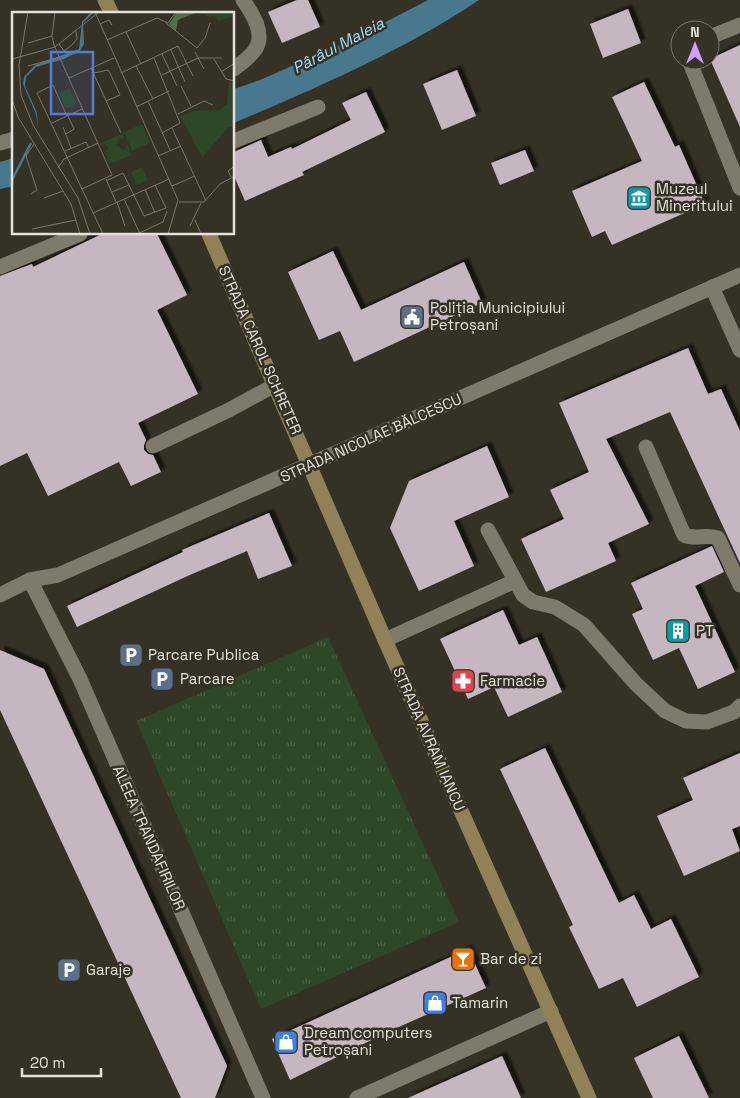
<svg xmlns="http://www.w3.org/2000/svg" width="740" height="1098" font-family="'Space Grotesk',sans-serif">
<defs>
<pattern id="park-tufts" width="24" height="20" patternUnits="userSpaceOnUse" patternTransform="scale(1.25)"><rect width="24" height="20" fill="#2d4728"/><path d="M3 7l-1-3M5 7V3M7 7l1-3M15 17l-1-3M17 17v-4M19 17l1-3" fill="none" stroke="#4b6147"/></pattern>
<filter id="shadow"><feDropShadow dx="4.5" dy="-4.5" stdDeviation="1" flood-color="#0009"/></filter>
</defs>
<rect width="100%" height="100%" fill="#353124"/>
<!-- park -->
<polygon fill="url(#park-tufts)" points="328,637 459,922 261,1009 136,721"/>
<!-- water -->
<g fill="#48788d">
<path d="M428 0H479C403 51 318 87 234 123V89L260 80 351 40Z"/>
<polygon points="14,158 14,186 0,189 0,162"/>
</g>
<!-- building -->
<g fill="#c6b6c0" filter="url(#shadow)">
<polygon points="297,0 308,0 320,27 282,43 268,12"/>
<polygon points="628,9 641,43 603,58 590,24"/>
<polygon points="740,45 740,127 710,59"/>
<polygon points="457,70 476,116 442,130 423,84"/>
<polygon points="644,82 675,147 679,145 705,204 612,245 605,231 592,237 572,191 642,161 612,97"/>
<polygon points="366,92 385,132 302,172 304,175 245,201 234,176 234,152 261,140 268,157 291,147 292,149 351,120 342,103"/>
<polygon points="525,150 534,171 500,185 491,163"/>
<polygon points="102,234 157,234 187,295 157,310 198,394 138,423 146,440 144,445 144,450 148,454 153,455 161,472 131,486 119,462 48,496 27,453 0,466 0,276 32,264 33,267"/>
<polygon points="333,251 361,310 464,262 482,303 354,362 340,331 319,340 288,272"/>
<polygon points="688,348 708,394 721,389 740,431 740,563 670,412 606,439 649,524 608,543 616,561 546,592 521,539 564,519 550,490 589,472 559,403"/>
<polygon points="487,446 509,497 454,521 474,566 419,591 390,528 409,481"/>
<polygon points="269,513 292,566 258,579 247,551 192,574 77,627 67,606 183,552 182,550"/>
<polygon points="712,546 724,572 695,586 735,672 698,689 679,648 653,660 632,614 643,609 631,583"/>
<polygon points="503,610 519,645 537,637 562,692 508,717 494,687 468,699 440,639"/>
<polygon points="0,650 44,669 227,1066 215,1098 181,1098 0,710"/>
<polygon points="545,748 619,903 634,895 651,929 671,919 699,977 637,1007 623,978 599,989 569,927 573,925 500,769"/>
<polygon points="740,753 740,826 732,829 740,851 684,876 657,816 693,800 683,778"/>
<polygon points="468,949 486,988 390,1031 290,1080 272,1039"/>
<polygon points="679,1036 709,1098 653,1098 634,1058"/>
<polygon points="502,1056 521,1098 408,1098"/>
</g>
<g fill="none" stroke-linecap="round" stroke-linejoin="round">
<!-- lane -->
<g stroke="#7f7a6b" stroke-width="15">
<polyline points="710,37 740,25"/>
<polyline points="689,60 740,188"/>
<polyline points="234,141 318,107"/>
<polyline points="0,267 80,234"/>
<polyline points="153,446 229,410 275,385"/>
<path d="M646 447 684 535C696 540 704 534 718 538L740 585"/>
<polyline points="488,530 523,595 533,602 555,607 584,625 636,684 665,711 686,721 707,722 734,712 740,706"/>
<polyline points="385,640 515,581"/>
</g>
<!-- street -->
<g stroke="#7f7a6b" stroke-width="15">
<path d="M234 69C240 64 249 58 254 51 267 35 252 13 243 0"/>
<polyline points="0,143 14,139"/>
<polyline points="712,287 740,350"/>
<polyline points="30,580 80,679 263,1098"/>
<polyline points="0,595 30,580 58,575 740,275"/>
<polyline points="357,1098 551,1011"/>
</g>
<!-- secondary -->
<g stroke="#908258" stroke-width="15">
<polyline points="105,0 112,14"/>
<polyline points="209,234 385,640 589,1098"/>
</g>
</g>
<!-- icons -->
<defs>
<g id="museum-square" transform="scale(1.25)"><rect x="-9" y="-9" width="18" height="18" rx="4" fill="#0f9aa8" stroke="#353124"/><path d="M0-6L6-3V-2H-6V-3ZM-5-1h2V3h-2ZM-1-1h2V3h-2ZM3-1h2V3H3ZM-6 4H6V6H-6Z" fill="#fff"/></g>
<g id="civic-square" transform="scale(1.25)"><rect x="-9" y="-9" width="18" height="18" rx="4" fill="#5c6f8a" stroke="#353124"/><path d="M-.6-6.5H3V-4.5H.6V-3L4-1V1h2V6H-6V1h2V-1L-.6-3ZM-1.2 2.5V6h2.4V2.5Z" fill="#fff"/></g>
<g id="building-square" transform="scale(1.25)"><rect x="-9" y="-9" width="18" height="18" rx="4" fill="#0f9aa8" stroke="#353124"/><path d="M-4-6H4V6H1V3H-1V6H-4ZM-2.5-4.3h1.7v1.8h-1.7ZM.8-4.3h1.7v1.8H.8ZM-2.5-1h1.7V.8h-1.7ZM.8-1h1.7V.8H.8Z" fill="#fff"/></g>
<g id="parking-square" transform="scale(1.25)"><rect x="-9" y="-9" width="18" height="18" rx="4" fill="#5c6f8a" stroke="#353124"/><path d="M-3.5-5.5H1a3.5 3.5 0 0 1 0 7H-1V5.5H-3.5ZM-1-3.4V-.6H.8a1.4 1.4 0 0 0 0-2.8Z" fill="#fff"/></g>
<g id="pharmacy-square" transform="scale(1.25)"><rect x="-9" y="-9" width="18" height="18" rx="4" fill="#e0444e" stroke="#353124"/><path d="M-2-6h4v4h4v4h-4v4h-4v-4h-4v-4h4Z" fill="#fff"/></g>
<g id="bar-square" transform="scale(1.25)"><rect x="-9" y="-9" width="18" height="18" rx="4" fill="#e8710a" stroke="#353124"/><path d="M-6-5H6L.8 .8V4.5H3.5V6h-7V4.5H-.8V.8Z" fill="#fff"/></g>
<g id="shop-square" transform="scale(1.25)"><rect x="-9" y="-9" width="18" height="18" rx="4" fill="#3f7fe0" stroke="#353124"/><path d="M-5-2.5h2.3a2.7 3.5 0 0 1 5.4 0H5L5.5 6h-11ZM-1.5-2.5h3a1.5 2.3 0 0 0-3 0Z" fill="#fff"/></g>
</defs>
<g fill-rule="evenodd">
<use href="#museum-square" x="639" y="198"/>
<use href="#civic-square" x="412" y="317"/>
<use href="#building-square" x="678" y="631"/>
<use href="#parking-square" x="131" y="655"/>
<use href="#parking-square" x="162" y="679"/>
<use href="#pharmacy-square" x="463" y="681"/>
<use href="#bar-square" x="463" y="959"/>
<use href="#parking-square" x="69" y="970"/>
<use href="#shop-square" x="435" y="1003"/>
<use href="#shop-square" x="286" y="1042"/>
</g>
<g text-anchor="middle" stroke-width="5" stroke-linejoin="round" paint-order="stroke">
<!-- poi labels -->
<g font-size="15" fill="#e3e1d9" stroke="#353124" text-anchor="start">
<text x="656" y="194">Muzeul<tspan x="656" dy="17">Mineritului</tspan></text>
<text x="430" y="313">Poliția Municipiului<tspan x="430" dy="17">Petroșani</tspan></text>
<text x="696" y="636">PT</text>
<text x="148" y="660">Parcare Publica</text>
<text x="180" y="684">Parcare</text>
<text x="480" y="686">Farmacie</text>
<text x="480" y="964">Bar de zi</text>
<text x="86" y="975">Garaje</text>
<text x="452" y="1008">Tamarin</text>
<text x="304" y="1038">Dream computers<tspan x="304" dy="17">Petroșani</tspan></text>
</g>
<!-- street labels -->
<g font-size="15" fill="#e3e1d9" stroke="#353124">
<text transform="translate(260 350) rotate(66)" y="5">STRADA CAROL SCHRETER</text>
<text transform="translate(371 438) rotate(-24)" y="5">STRADA NICOLAE BĂLCESCU</text>
<text transform="translate(429 739) rotate(66)" y="5">STRADA AVRAM IANCU</text>
<text transform="translate(149 838) rotate(66)" y="5">ALEEA TRANDAFIRILOR</text>
</g>
<!-- water labels -->
<g font-size="16" font-style="italic" fill="#a1defb" stroke="#353124">
<text transform="translate(338 45) rotate(-28)" y="6">Pârâul Maleia</text>
</g>
</g>
<!-- overview -->
<g transform="translate(12 12)">
<rect width="222" height="222" fill="#353124"/>
<path d="M188 0H222V4L206 9 203 4 197 5ZM130 155 136 168 125 173 119 160Z" fill="#2d4728"/>
<path d="M165 0H185L166 8 164 19 157 12Z" fill="#536f4d"/>
<path d="M217 69 222 71V115H217L190 145 168 104 182 99 207 98 215 92Z" fill="#2d4728"/>
<path d="M58 76 65 92 54 97 47 81ZM130 112 138 131 120 139 112 120ZM111 121 113 127 107 126 104 134 112 138 116 132 119 143 98 152 93 139 97 137 94 132 91 133 93 139 89 131Z" fill="#2d4728"/>
<path d="M79 0H82L71 11 72 32 68 39 52 47 24 55 14 65 13 74 25 101 26 117 24 102 11 72 12 65 23 53 67 37 70 10Z" fill="#48788d"/>
<path fill="none" stroke="#48788d" stroke-width="2.5" d="M0 168 19 131"/>
<path fill="none" stroke="#7b776c" stroke-width="1" d="M16 0 7 53 9 83 21 113 66 186 78 222M43 0 40 24 42 33 100 163 70 177M83 0 166 188 156 222M154 11 185 36 193 26 198 11M0 12V37M88 12 97 8 100 13M114 20 129 52M95 28 145 6 156 11 164 0M16 31 40 24M47 32 52 39 60 33 65 27 64 19M159 38 173 70M183 40 192 57M150 42 165 74M142 46 168 111 150 121M186 46H210M0 47 43 35 87 0M202 47 214 67 223 69M16 54 48 45M124 54 141 87M79 56 109 121M209 60 223 51M82 61 96 58 98 61 108 83 94 89M109 61 166 34 181 64M150 63 186 46M57 66 102 46M169 74 179 94M0 88 6 105 59 192 68 222M136 89 158 138M124 95 157 79M166 102 192 89 201 93M55 104 41 73 25 81 91 222M40 111 70 97M51 115 59 136M160 116 194 189M54 122 62 117 56 104M53 139 74 130 77 136M146 144 169 134M46 156 52 147 86 131M219 165 216 159 223 154M94 167 104 190M94 169 111 161 132 204 154 196 143 173M160 174 183 164M133 177 143 201M100 180 117 173M19 182 25 178 14 144 22 132M32 186 51 179M112 187 128 222M105 190 113 214M167 190H192L208 172 223 164M81 201 157 167M183 208 189 222M178 214 189 191M20 217 64 208M125 222 151 210 155 199"/>
<path fill="#587ad8" fill-opacity="0.15" stroke="#587ad8" stroke-width="2.5" d="M39 40H81V102H39Z"/>
<rect width="222" height="222" fill="none" stroke="#e3e1d9" stroke-width="2.5"/>
</g>
<!-- north arrow -->
<g transform="translate(695 45)"><circle r="24" fill="#353124" stroke="#7b776c"/>
<path d="M0-4L9 19L0 12L-9 19Z" fill="#d29dfd"/>
<text y="-8" font-size="14" font-weight="bold" text-anchor="middle" fill="#e3e1d9">N</text>
</g>
<!-- scale -->
<path d="M22 1068v8h79v-8" fill="none" stroke="#e3e1d9" stroke-width="2.5"/>
<text x="30" y="1068" font-size="15" fill="#e3e1d9" stroke="#353124" stroke-width="4" paint-order="stroke">20 m</text>
</svg>
